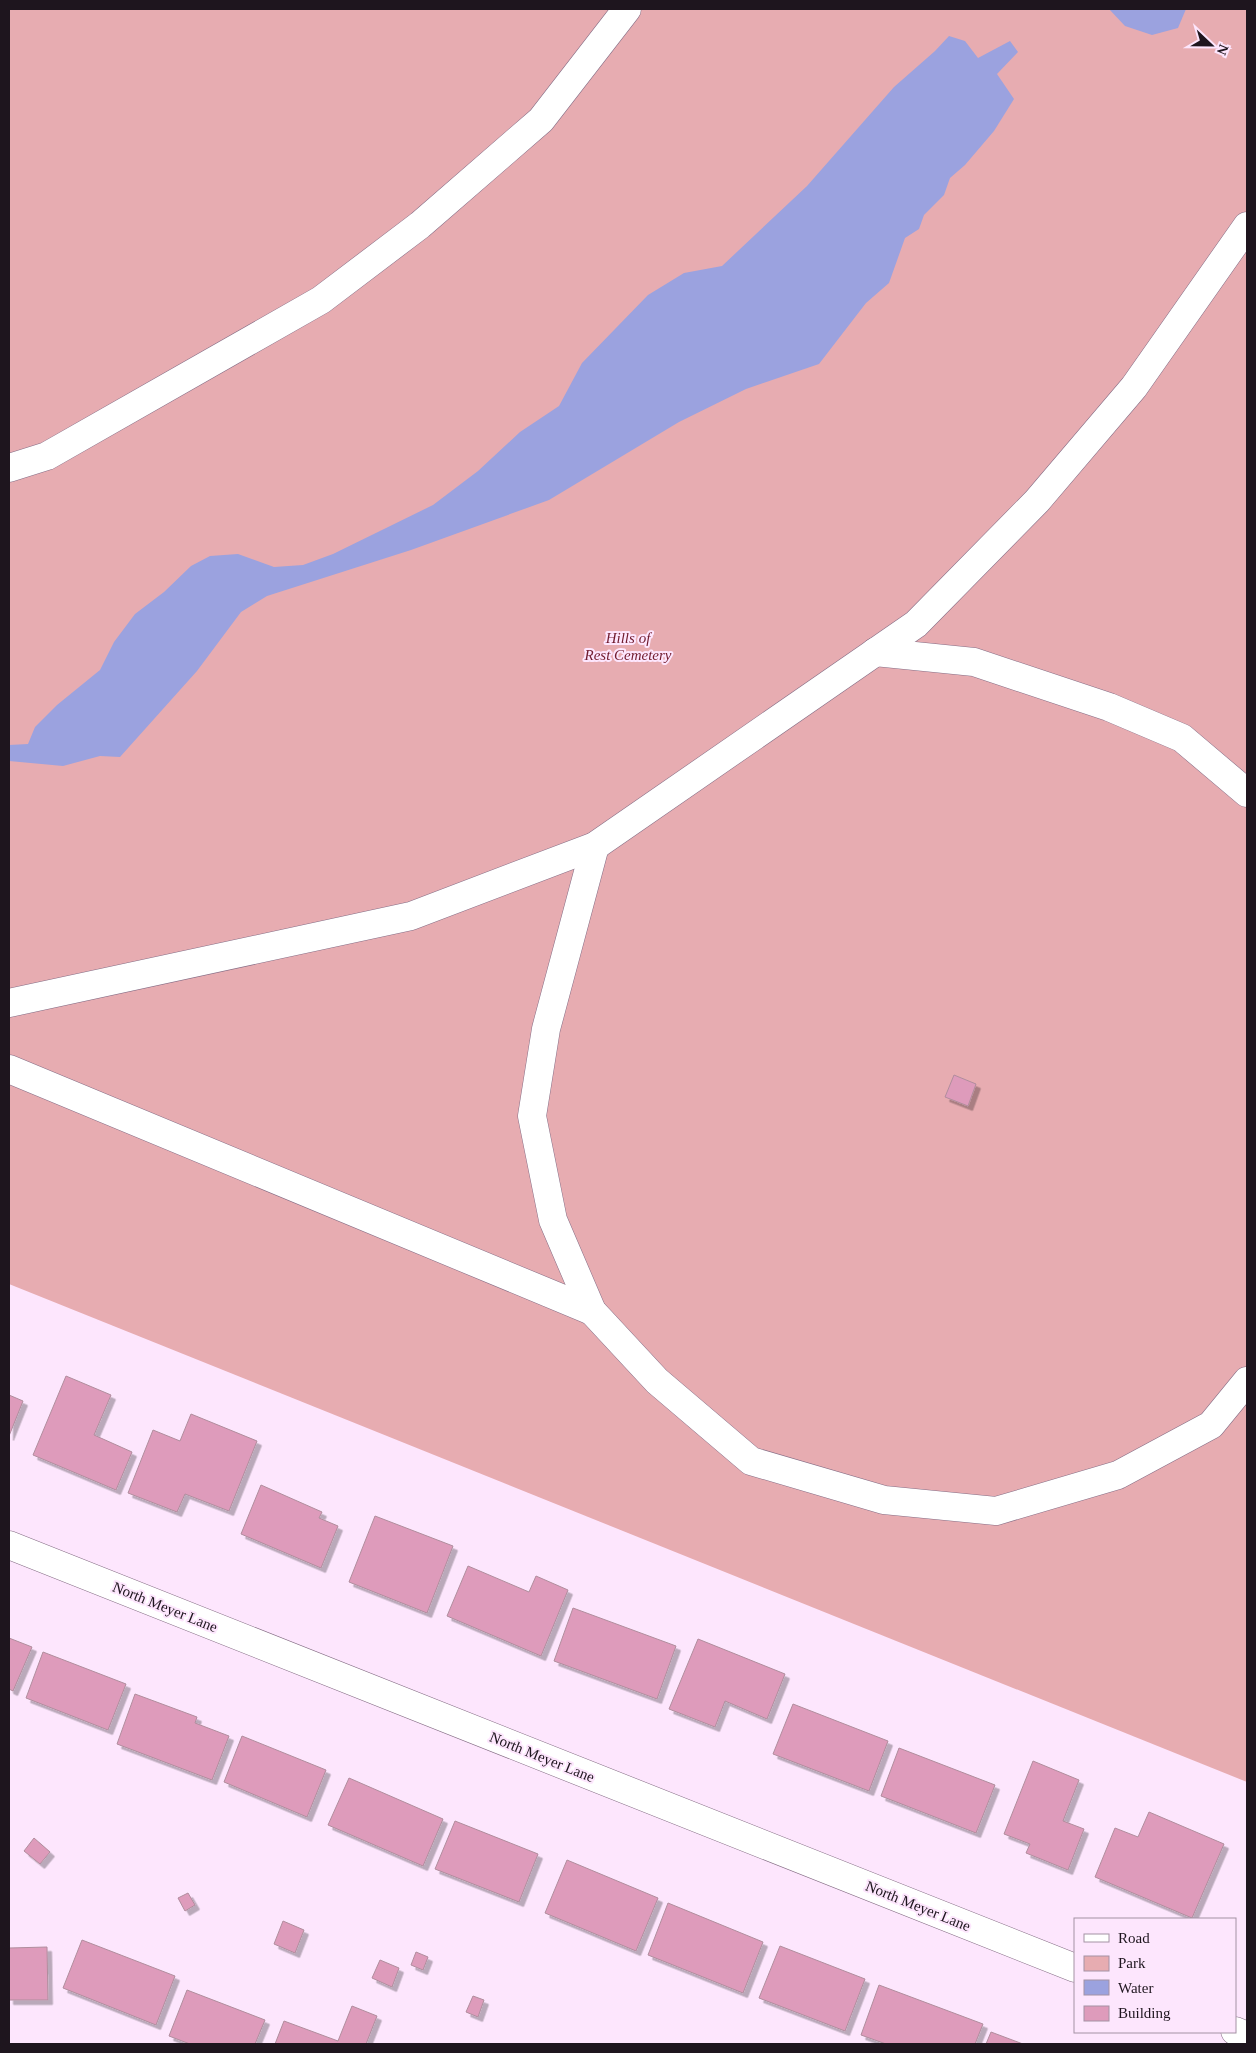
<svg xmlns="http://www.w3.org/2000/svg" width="1256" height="2053" font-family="'Times New Roman',serif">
<defs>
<filter id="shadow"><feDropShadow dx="4.5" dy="4.5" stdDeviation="0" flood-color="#0004"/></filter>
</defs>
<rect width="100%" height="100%" fill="#fde6fd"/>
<!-- green -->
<polygon fill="#e7acb1" points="9,9 1247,9 1247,1782 9,1284"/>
<!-- water -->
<g fill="#9ba2df">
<polygon points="1109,9 1186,9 1178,28 1152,35 1125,26"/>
<polygon points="949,36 965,41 978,58 1010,41 1018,52 997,74 1014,99 994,131 965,165 950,178 944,195 924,215 919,229 905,238 889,283 866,303 819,364 746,389 679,422 549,500 411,550 267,596 241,612 197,671 120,757 100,756 63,766 9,761 9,745 28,744 35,727 57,705 100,670 114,642 135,614 164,592 191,566 210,556 238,554 274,567 303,565 333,554 433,505 478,471 520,432 559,406 582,363 648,295 684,273 722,266 807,186 894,87 935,51"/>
</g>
<!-- building -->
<g fill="#de9bbb" stroke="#b08d9d" filter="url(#shadow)">
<polygon points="954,1075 976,1084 968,1106 945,1097"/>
<polygon points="66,1376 111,1395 94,1435 132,1452 116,1490 33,1455"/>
<polygon points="9,1395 23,1401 9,1436"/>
<polygon points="191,1414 257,1441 229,1511 185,1494 177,1512 128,1493 153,1430 180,1441"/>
<polygon points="261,1485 322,1512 319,1518 338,1526 321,1568 241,1534"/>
<polygon points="375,1516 453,1546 427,1613 349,1582"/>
<polygon points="468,1566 529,1592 536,1576 568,1590 541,1656 447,1616"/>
<polygon points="573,1608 676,1646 657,1699 554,1661"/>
<polygon points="9,1638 32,1647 13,1691 9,1689"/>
<polygon points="698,1639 785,1674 767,1719 725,1701 715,1727 669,1709"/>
<polygon points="43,1652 126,1684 108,1730 26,1698"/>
<polygon points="135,1694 197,1717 195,1723 229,1736 212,1780 117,1744"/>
<polygon points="793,1704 888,1741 869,1791 773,1754"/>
<polygon points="242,1736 326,1770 307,1817 224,1782"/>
<polygon points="899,1748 995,1785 976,1833 881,1796"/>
<polygon points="1033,1761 1079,1780 1063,1821 1084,1829 1068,1870 1026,1853 1030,1844 1004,1834"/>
<polygon points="349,1778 443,1819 423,1866 328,1825"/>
<polygon points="1149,1812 1224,1844 1192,1918 1095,1877 1115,1828 1138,1837"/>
<polygon points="455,1821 538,1854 519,1902 435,1869"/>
<polygon points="34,1838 50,1852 40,1864 24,1851"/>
<polygon points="567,1860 658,1898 636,1951 545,1913"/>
<polygon points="188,1893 195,1905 185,1911 178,1898"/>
<polygon points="668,1903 763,1942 743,1993 648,1955"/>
<polygon points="283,1921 304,1930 295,1953 274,1944"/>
<polygon points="82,1940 175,1976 156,2025 63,1988"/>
<polygon points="780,1946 865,1979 845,2031 759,1998"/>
<polygon points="47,1947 48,2000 9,2000 9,1948"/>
<polygon points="416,1952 428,1957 423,1970 411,1965"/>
<polygon points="380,1960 399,1968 392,1987 372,1978"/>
<polygon points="879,1985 983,2024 975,2044 886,2044 861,2035"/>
<polygon points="187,1990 265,2020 255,2044 190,2044 169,2036"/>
<polygon points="473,1996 484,2000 478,2017 466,2012"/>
<polygon points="352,2006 377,2016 366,2044 275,2044 284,2021 338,2041"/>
<polygon points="991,2032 1023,2044 986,2044"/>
</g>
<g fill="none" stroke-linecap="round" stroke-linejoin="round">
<!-- minor casing -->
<g stroke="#856d85" stroke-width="29">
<g id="minor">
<polyline points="9,468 47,456 321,300 420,225 541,120 627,9"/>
<polyline points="875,652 974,662 1109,707 1182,738 1247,793"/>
<polyline points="595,846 546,1029 532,1116 553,1220 592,1311 657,1381 751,1461 884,1500 996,1511 1118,1475 1211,1425 1247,1381"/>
<polyline points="9,1003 411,916 595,846 916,624 1037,501 1134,387 1247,226"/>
<polyline points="9,1069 592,1311"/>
<polyline points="9,1545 1075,1968"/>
<polyline points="1235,2031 1247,2036"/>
</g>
</g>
<!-- minor -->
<use href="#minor" stroke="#fff" stroke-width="28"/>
</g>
<g text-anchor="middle" stroke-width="4" stroke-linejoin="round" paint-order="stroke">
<!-- park labels -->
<g font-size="15" font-style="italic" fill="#701a2d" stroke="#fde6fd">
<text x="628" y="643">Hills of<tspan x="628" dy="17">Rest Cemetery</tspan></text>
</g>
<!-- street labels -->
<g font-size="15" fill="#1e151e" stroke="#fde6fd">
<text transform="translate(165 1607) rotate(22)" y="5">North Meyer Lane</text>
<text transform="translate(542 1757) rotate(22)" y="5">North Meyer Lane</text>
<text transform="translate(918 1906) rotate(22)" y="5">North Meyer Lane</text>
</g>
</g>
<!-- border -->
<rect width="1256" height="2053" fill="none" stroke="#1e151e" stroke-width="20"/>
<!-- legend -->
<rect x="1074" y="1918" width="162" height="115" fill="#fde6fd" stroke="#a492a4"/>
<rect x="1084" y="1934" width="25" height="8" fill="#ffffff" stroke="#a492a4"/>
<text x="1118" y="1943" font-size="15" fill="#1e151e">Road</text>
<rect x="1084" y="1956" width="25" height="15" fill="#e7acb1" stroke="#a492a4"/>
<text x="1118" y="1968" font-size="15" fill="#1e151e">Park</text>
<rect x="1084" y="1980" width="25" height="15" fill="#9ba2df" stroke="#a492a4"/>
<text x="1118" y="1993" font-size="15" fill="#1e151e">Water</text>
<rect x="1084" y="2006" width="25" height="15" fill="#de9bbb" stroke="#a492a4"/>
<text x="1118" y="2018" font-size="15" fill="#1e151e">Building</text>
<!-- north arrow -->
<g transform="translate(1211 45) rotate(112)" stroke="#fde6fd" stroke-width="4" paint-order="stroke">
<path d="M0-4L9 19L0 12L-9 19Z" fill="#1e151e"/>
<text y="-8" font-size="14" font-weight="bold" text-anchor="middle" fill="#1e151e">N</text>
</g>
</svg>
